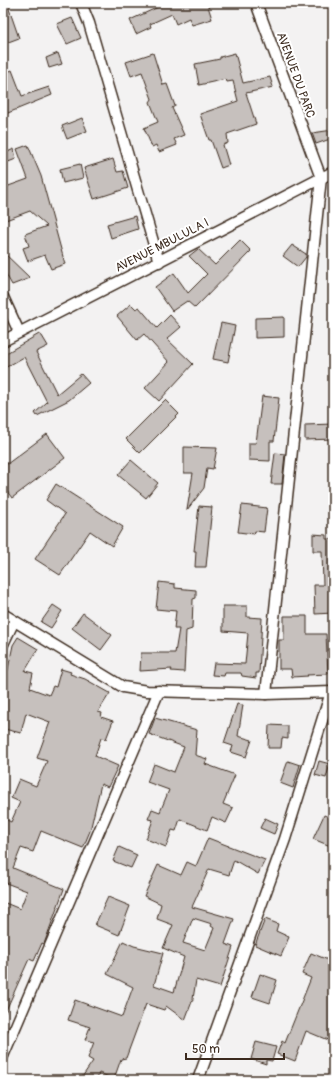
<svg xmlns="http://www.w3.org/2000/svg" width="336" height="1083" font-family="Pangolin,sans-serif">
<rect width="100%" height="100%" fill="#f3f2f2"/>
<filter id="ink" filterUnits="userSpaceOnUse"><feTurbulence type="fractalNoise" baseFrequency=".025" numOctaves="2"/><feDisplacementMap in="SourceGraphic" scale="8" xChannelSelector="R" yChannelSelector="G"/><feConvolveMatrix kernelMatrix="1 2 1 2 8 2 1 2 1" color-interpolation-filters="sRGB"/></filter>
<g filter="url(#ink)">
<!-- building -->
<g fill="#c6c0bd" stroke="#3b2a1e" fill-rule="evenodd">
<polygon points="3,3 7,3 19,38 3,44"/>
<polygon points="167,3 207,3 212,19 192,25 189,18 176,24 172,14 150,24 151,27 136,34 130,20"/>
<polygon points="72,18 81,38 67,44 57,24"/>
<polygon points="58,53 62,64 49,68 46,58"/>
<polygon points="153,53 163,85 167,84 175,106 172,108 184,135 174,139 177,145 159,152 156,145 152,147 144,128 158,122 150,102 152,99 142,72 131,76 126,62"/>
<polygon points="235,53 243,83 270,77 273,87 246,93 256,124 227,134 228,143 223,145 229,165 221,168 211,140 209,140 200,114 238,101 233,81 227,82 226,79 199,85 195,64 220,59 220,57"/>
<polygon points="12,70 22,96 49,87 52,95 3,115 3,74"/>
<polygon points="82,118 87,131 67,139 62,126"/>
<polygon points="333,130 333,138 316,144 312,133"/>
<polygon points="28,145 41,176 65,264 51,269 45,255 28,261 23,248 29,246 25,234 47,226 30,211 3,221 3,188 28,179 17,149"/>
<polygon points="14,149 16,159 3,164 3,154"/>
<polygon points="113,159 117,172 123,171 128,188 94,199 84,168"/>
<polygon points="80,164 83,178 63,183 60,169"/>
<polygon points="135,216 138,229 111,238 107,224"/>
<polygon points="240,240 251,251 195,308 187,301 172,311 155,287 174,273 188,293 207,274 189,256 198,249 215,265"/>
<polygon points="292,245 306,254 306,257 298,267 283,256"/>
<polygon points="3,252 30,278 12,285 3,269"/>
<polygon points="131,304 136,309 139,307 157,328 170,315 181,327 167,339 193,364 159,401 145,388 169,362 144,334 137,340 117,316"/>
<polygon points="284,317 284,337 255,338 255,318"/>
<polygon points="221,323 235,326 228,362 213,359"/>
<polygon points="39,334 42,336 48,346 36,352 57,394 81,374 89,383 69,400 37,416 35,413 47,402 24,357 3,369 3,355"/>
<polygon points="262,396 279,398 274,441 270,441 270,461 249,460 249,443 256,443"/>
<polygon points="165,400 179,414 140,453 126,439"/>
<polygon points="333,424 333,439 305,440 305,425"/>
<polygon points="47,434 65,458 12,498 3,486 3,467"/>
<polygon points="184,447 217,448 213,469 207,468 204,488 187,510 193,473 184,473"/>
<polygon points="275,453 285,454 282,484 271,484"/>
<polygon points="131,460 158,483 146,498 118,475"/>
<polygon points="56,484 123,527 112,546 90,531 60,575 35,559 65,514 46,500"/>
<polygon points="242,505 267,508 264,532 255,531 254,534 238,532"/>
<polygon points="199,506 212,507 206,567 195,567 196,551 194,551"/>
<polygon points="313,534 326,535 326,539 333,539 333,613 315,614 314,585 323,585 322,551 313,551"/>
<polygon points="159,582 175,584 175,588 196,590 196,598 193,599 192,629 186,631 184,672 171,671 172,669 140,671 141,653 175,653 179,629 174,629 176,611 156,609"/>
<polygon points="53,605 62,611 51,628 41,622"/>
<polygon points="223,606 247,606 247,617 262,618 259,673 256,673 256,678 242,676 241,673 225,673 224,676 212,675 214,663 245,664 248,633 223,631"/>
<polygon points="83,613 112,635 101,650 72,628"/>
<polygon points="284,616 307,616 307,634 326,634 328,674 307,675 308,676 292,677 291,669 279,669 279,640 284,640"/>
<polygon points="18,637 38,649 25,671 33,673 30,688 49,695 53,686 56,687 61,669 71,672 70,674 85,679 110,693 98,712 102,713 101,717 113,721 106,739 101,738 95,756 118,766 108,787 101,784 90,831 83,848 41,831 33,852 21,848 13,868 64,889 44,944 42,943 34,961 29,959 3,1017 3,902 20,909 27,891 6,883 3,890 3,818 11,822 20,802 11,798 19,779 36,786 47,761 37,758 50,722 26,713 21,733 4,729 6,723 3,723 3,693 13,645"/>
<polygon points="237,704 243,705 238,736 252,740 246,757 231,752 233,746 224,743"/>
<polygon points="155,718 197,730 195,755 207,759 205,764 235,775 223,804 233,808 226,823 212,817 207,830 180,819 176,831 172,830 166,847 146,839 153,820 148,819 152,809 160,812 169,790 147,782 154,764 174,772 184,747 149,734"/>
<polygon points="269,725 288,726 288,739 282,738 281,748 268,748"/>
<polygon points="288,761 300,765 293,788 280,783"/>
<polygon points="319,761 330,764 326,778 315,775"/>
<polygon points="324,815 333,819 333,847 313,839"/>
<polygon points="265,818 278,824 274,834 260,828"/>
<path d="M208 838 265 860 258 874 234 860 229 875 209 869 192 907 234 919 225 944 233 947 220 987 196 980 193 999 185 1020 166 1006 164 1010 146 1004 126 1058 121 1059 114 1079 99 1073 97 1080H80L93 1061 88 1058 94 1042 85 1040 90 1027 68 1020 75 1000 122 1017 133 987 107 974 123 941 134 946 163 953 154 985 174 992 184 957 163 948 173 925 157 919 161 904 144 896 158 865 181 875 187 862 196 866ZM193 918 212 924 211 926 214 928 205 950 183 943Z"/>
<polygon points="119,847 137,855 131,868 113,861"/>
<polygon points="108,897 130,906 119,935 95,925"/>
<polygon points="265,919 278,924 276,931 289,937 281,956 255,945"/>
<polygon points="311,953 333,962 333,1033 330,1041 306,1031 295,1061 277,1054 282,1041 285,1043 311,978 302,974"/>
<polygon points="260,974 277,980 270,1003 252,997"/>
<polygon points="256,1042 276,1047 272,1061 266,1060 266,1064 251,1059"/>
</g>
<g fill="none" stroke-linecap="round" stroke-linejoin="round">
<!-- street casing -->
<g stroke="#3b2a1e" stroke-width="13">
<g id="street">
<polyline points="81,3 89,23 159,262"/>
<polyline points="256,3 321,178 266,694"/>
<polyline points="3,297 19,332"/>
<polyline points="3,341 333,172"/>
<polyline points="3,614 123,687 147,691 266,694 333,692"/>
<polyline points="3,644 14,621"/>
<polyline points="3,1056 159,691"/>
<polyline points="198,1080 285,839 331,692"/>
</g>
</g>
<!-- street -->
<use href="#street" stroke="#fff" stroke-width="10"/>
<!-- rail -->
<polyline stroke="#3b2a1e" stroke-width="3" stroke-dasharray="6 3" stroke-linecap="butt" points="3,1075 9,1080"/>
</g>
</g>
<g text-anchor="middle" stroke-width="4" stroke-linejoin="round" paint-order="stroke">
<!-- street labels -->
<g font-size="12" fill="#3b2a1e" stroke="#fff">
<text transform="translate(296 75) rotate(70)" y="4">AVENUE DU PARC</text>
<text transform="translate(162 245) rotate(-27)" y="4">AVENUE MBULULA I</text>
</g>
</g>
<!-- margin -->
<rect width="336" height="1083" fill="none" stroke="#fff" stroke-width="16"/>
<rect x="8" y="8" width="320" height="1067" fill="none" stroke="#3b2a1e" stroke-width="1.5" filter="url(#ink)"/>
<!-- scale -->
<path d="M186 1053v6h98v-6" fill="none" stroke="#3b2a1e" stroke-width="2"/>
<text x="192" y="1053" font-size="12" fill="#3b2a1e" stroke="#ffffff" stroke-width="3" paint-order="stroke">50 m</text>
</svg>
